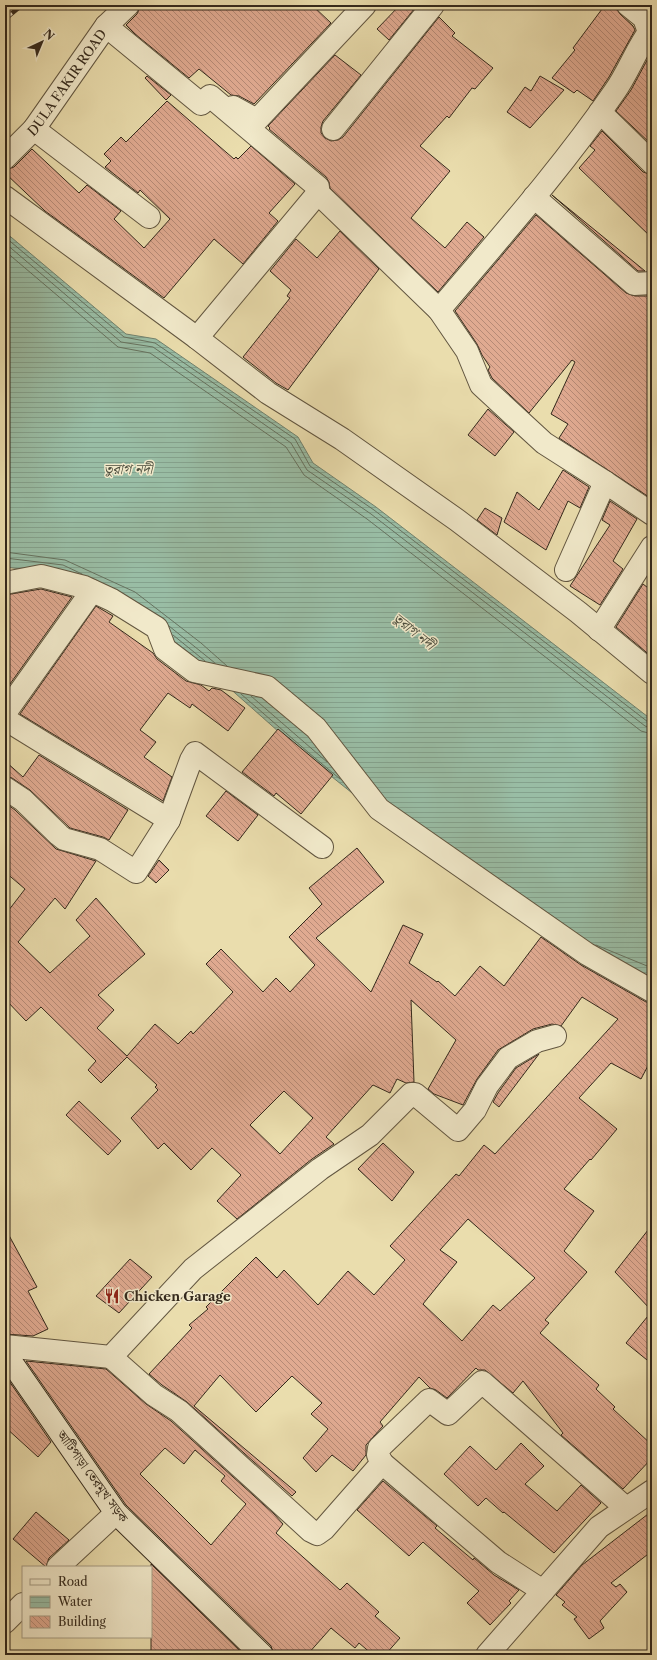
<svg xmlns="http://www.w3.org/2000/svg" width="657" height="1660" font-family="'Libre Caslon Text','Noto Serif Bengali',serif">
<defs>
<pattern id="water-rules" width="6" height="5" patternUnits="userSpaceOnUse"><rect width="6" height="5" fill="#99bda5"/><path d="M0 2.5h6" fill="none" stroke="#84a28d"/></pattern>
<pattern id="building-back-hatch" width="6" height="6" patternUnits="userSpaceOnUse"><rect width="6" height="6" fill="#e0aa91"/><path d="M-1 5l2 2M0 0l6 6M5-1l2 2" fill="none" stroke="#b68a76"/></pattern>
</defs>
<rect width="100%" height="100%" fill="#eaddad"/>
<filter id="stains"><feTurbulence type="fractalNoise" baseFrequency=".005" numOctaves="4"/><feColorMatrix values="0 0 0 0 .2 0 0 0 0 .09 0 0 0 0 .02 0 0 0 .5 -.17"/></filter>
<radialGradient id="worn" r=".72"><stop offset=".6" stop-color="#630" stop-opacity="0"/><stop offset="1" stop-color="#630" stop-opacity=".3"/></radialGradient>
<!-- water -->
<polygon fill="url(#water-rules)" stroke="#71826e" points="5,232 126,334 156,339 298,437 313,463 376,507 652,720 652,984 438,862 306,756 191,654 128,606 61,574 5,567"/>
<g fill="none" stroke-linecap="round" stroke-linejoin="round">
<!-- shore -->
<g stroke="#667360" stroke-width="1">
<polyline points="5,237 124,337 155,343 295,439 310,466 374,510 648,722 652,723"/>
<polyline points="5,243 121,342 153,347 291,443 307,470 371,514 645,726 652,728"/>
<polyline points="5,251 118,347 150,353 286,447 304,475 367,519 641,731 652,734"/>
<polyline points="5,552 65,560 135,592 201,643 227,666"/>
<polyline points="5,558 63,565 82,574"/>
<polyline points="169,626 215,663"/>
<polyline points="173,635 205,661"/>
<polyline points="241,694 309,753 340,779"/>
<polyline points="251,696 327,762"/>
<polyline points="596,945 652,968"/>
</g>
</g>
<!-- building -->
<g fill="url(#building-back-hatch)" stroke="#34291c" fill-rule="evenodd">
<polygon points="141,5 312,5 331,23 254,104 239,96 231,95 199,69 189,78 135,34 126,25 137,14"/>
<polygon points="400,5 411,5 415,8 389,40 377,29"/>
<polygon points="605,5 614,5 616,7 620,14 633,26 635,30 609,77 593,101 577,90 574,93 552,78 575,50 573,48"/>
<polygon points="439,17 455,33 452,36 493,68 475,89 472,88 449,118 447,116 420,146 450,171 411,218 445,248 467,222 484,237 438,292 330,188 329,182 326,177 269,129 270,128 268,126 335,55 361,75 323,121 321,127 321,133 325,138 331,141 338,140 343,137"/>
<polygon points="652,51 652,145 616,111 631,90"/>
<polygon points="147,76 171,95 166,100 145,78"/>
<polygon points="540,76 564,90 530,128 507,112 525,87 531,91"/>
<polygon points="167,101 234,159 236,157 238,159 251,146 295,184 269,213 278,221 243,264 214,239 164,298 45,211 5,173 5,170 14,167 32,149 79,193 87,185 121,211 114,219 144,248 170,219 140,190 138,193 105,167 111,161 104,154 121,137 126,142"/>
<polygon points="602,131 643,172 652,175 652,238 579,168 595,150 590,146"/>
<polygon points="552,195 645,271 638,271"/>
<polygon points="536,215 626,293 635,296 652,296 652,499 559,438 568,424 551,414 575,362 572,360 529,413 492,378 488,370 490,367 482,355 477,344 455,311"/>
<polygon points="340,231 379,269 288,390 276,383 243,357 290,298 287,296 291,290 270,271 296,239 317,258"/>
<polygon points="488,409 514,432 495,456 468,435"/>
<polygon points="563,470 589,487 580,508 568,501 546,550 504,522 517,492 539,510"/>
<polygon points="610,501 637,519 613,561 623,569 600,605 570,586 610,525 602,520"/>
<polygon points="485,508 502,518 497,535 477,520"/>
<polygon points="643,584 652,591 652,657 616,627"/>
<polygon points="41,589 72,597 5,691 5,595"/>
<polygon points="96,606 113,616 109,622 153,653 157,659 186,681 201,685 209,691 212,688 221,690 245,708 228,731 192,704 190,708 168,693 140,730 156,742 144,757 172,777 163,801 20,714"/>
<polygon points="278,729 333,775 301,814 276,793 274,796 242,772"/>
<polygon points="39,755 128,810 109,840 103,837 70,828 30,790 12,778 5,776 5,761 23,777"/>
<polygon points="226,791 258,815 238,841 206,816"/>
<path d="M5 803 15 810 56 849 96 861 65 909 55 898 18 942 50 973 90 936 76 920 96 898 145 954 98 995 114 1010 97 1028 127 1056 155 1024 178 1044 191 1031 193 1034 233 992 206 964 221 949 263 992 276 978 290 992 315 965 289 937 322 904 309 888 357 848 384 882 316 938 371 992 403 925 423 934 409 963 437 982 438 981 455 996 480 966 504 986 541 937 581 965 646 1002 652 1003V1058L641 1079 611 1063 579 1098 617 1129 591 1160 590 1159 564 1189 594 1211 564 1251 587 1272 545 1320 549 1323 540 1333 599 1385 596 1389 615 1407 613 1409 652 1445V1458L623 1489 561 1435 563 1433 523 1381 513 1393 485 1370H478L476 1368 447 1398 436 1390 430 1388 419 1377 380 1422 383 1426 366 1445V1455L353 1471 332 1455 316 1472 303 1458 328 1429 311 1414 322 1403 292 1376 256 1412 220 1375 194 1406 296 1492 292 1496 187 1402 162 1385 149 1374 192 1328 189 1325 208 1309 206 1307 256 1257 277 1278 284 1270 318 1305 348 1271 374 1295 405 1260 390 1246 456 1174 459 1176 484 1145 495 1154 618 1019 582 997 561 1026 552 1024 533 1029 498 1050 477 1079 463 1105 434 1094 428 1089 456 1040 411 1000 414 1082 406 1083 397 1079 390 1093 373 1085 326 1137 334 1144 312 1159 237 1219 217 1201 241 1175 212 1148 191 1170 164 1143 158 1149 131 1118 158 1090 155 1087 157 1085 127 1057 101 1083 88 1070 96 1061 41 1007 26 1021 5 999V915L25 889 5 872ZM284 1091 313 1118 280 1154 250 1125ZM468 1219 535 1278 500 1311 493 1305 462 1341 423 1304 457 1262 440 1250Z"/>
<polygon points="159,860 169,870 156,883 148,876"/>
<polygon points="539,1054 499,1107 493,1102 498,1093 516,1068"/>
<polygon points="79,1101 121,1141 108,1155 66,1115"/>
<polygon points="383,1143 414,1172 392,1201 358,1169"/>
<polygon points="652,1225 652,1364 626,1343 652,1311 615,1272"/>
<polygon points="5,1228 37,1287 28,1291 48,1329 33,1336 5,1334"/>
<polygon points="130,1259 152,1277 119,1313 96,1296"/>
<path d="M26 1361 106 1369 146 1404 171 1421 274 1514 283 1524 276 1533 340 1590 347 1583 379 1612 375 1616 400 1638 385 1655H373L359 1643 355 1648 331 1628 307 1655H274L271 1646 126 1505ZM165 1448 184 1464 195 1450 225 1476 221 1481 246 1504 211 1545 140 1474Z"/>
<polygon points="5,1375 51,1442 38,1457 5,1427"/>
<polygon points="521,1443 544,1466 525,1484 557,1511 581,1485 601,1503 554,1553 504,1512 503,1513 486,1498 478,1506 444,1474 470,1446 496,1470"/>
<polygon points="383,1481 437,1526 435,1528 473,1560 474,1558 494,1575 519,1590 509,1601 511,1603 490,1625 467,1603 479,1591 423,1542 409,1556 357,1510"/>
<polygon points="652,1511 652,1551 611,1583 616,1587 620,1584 627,1592 600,1621 604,1628 589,1639 574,1619 577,1617 562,1605 565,1602 556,1595 582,1565"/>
<polygon points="36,1512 69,1540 49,1558 46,1567 13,1539"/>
<polygon points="151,1564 244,1655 151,1655"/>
</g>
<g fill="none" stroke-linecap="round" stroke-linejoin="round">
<!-- street casing -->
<g stroke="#625640" stroke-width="24">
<g id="street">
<polyline points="628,5 644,18 649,32"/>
<polyline points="106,26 201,104 210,96 318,187 318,193 439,310 467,351 481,385 544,443 605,482"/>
<polyline points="233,107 257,120 365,5"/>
<polyline points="600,112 652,163"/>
<polyline points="34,129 149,217"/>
<polyline points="333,129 433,5"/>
<path id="s1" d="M5 158 34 129 106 26 128 5"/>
<polyline points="5,197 197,338 268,393 342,439 457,520 578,612 652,673"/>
<polyline points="534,197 634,284 652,283"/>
<path d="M439 310C499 239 562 168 615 91 629 71 637 47 652 28"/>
<polyline points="197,338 318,193"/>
<polyline points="566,570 605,482 652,514"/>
<polyline points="5,583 41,576 84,587 112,600 157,628 165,649 194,671 267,687 316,728 379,809 587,954 652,991"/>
<polyline points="599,630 652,547"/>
<polyline points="5,713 92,591"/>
<polyline points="8,721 169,820 191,760 195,753 322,847"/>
<polyline points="5,788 23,800 59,835 64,839 100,849 136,872 169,820"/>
<polyline points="5,1346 111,1357 193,1269 320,1169 370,1135 411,1094 415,1094 458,1130 475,1110 487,1086 508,1058 537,1041 555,1036"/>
<polyline points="111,1357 154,1395 179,1411 311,1531 317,1534 324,1529 382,1463 498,1562 543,1591"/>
<polyline points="382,1463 378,1455 379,1448 429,1400 448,1414 482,1382 626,1508"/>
<polyline points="58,1567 116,1513"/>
<polyline points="5,1622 23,1604"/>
<polyline points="487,1655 599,1527 652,1491"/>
</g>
</g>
<!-- secondary casing -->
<g stroke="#34291c" stroke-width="24">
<polyline id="secondary" points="5,1353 116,1513 262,1655"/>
</g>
<!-- street -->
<use href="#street" stroke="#f1e9ca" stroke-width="22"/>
<!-- secondary -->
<use href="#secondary" stroke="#f1e9ca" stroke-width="22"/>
<!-- rail casing -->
<g stroke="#34291c" stroke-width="4.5">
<polyline id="rail" points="5,19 22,5"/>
</g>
<!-- rail -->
<use href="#rail" stroke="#f1e9ca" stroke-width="3" stroke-dasharray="9" stroke-linecap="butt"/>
</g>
<!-- icons -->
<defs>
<g id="restaurant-bare" transform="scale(1.2)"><path d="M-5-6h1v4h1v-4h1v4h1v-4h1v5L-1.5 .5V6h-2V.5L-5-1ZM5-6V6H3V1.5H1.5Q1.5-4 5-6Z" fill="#8f2418" stroke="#f1e9ca" stroke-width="2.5" paint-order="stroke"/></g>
</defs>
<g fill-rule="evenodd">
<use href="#restaurant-bare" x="112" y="1296"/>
</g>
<g text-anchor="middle" stroke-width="3" stroke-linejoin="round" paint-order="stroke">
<!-- street labels -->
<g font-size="13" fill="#34291c" stroke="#f1e9ca">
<text dy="5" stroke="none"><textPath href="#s1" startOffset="98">DULA FAKIR ROAD</textPath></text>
<text transform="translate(93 1476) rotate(54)" y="5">আটিপাড়া তেরমুখ সড়ক</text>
</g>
<!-- poi labels -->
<g font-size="13" font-weight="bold" fill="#34291c" stroke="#f1e9ca" text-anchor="start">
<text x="124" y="1301">Chicken Garage</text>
</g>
<!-- water labels -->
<g font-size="14" font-style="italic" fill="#4d4e3e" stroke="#f1e9ca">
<text x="128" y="474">তুরাগ নদী</text>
<text transform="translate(414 631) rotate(39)" y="5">তুরাগ নদী</text>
</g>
</g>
<!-- margin -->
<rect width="657" height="1660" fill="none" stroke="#eaddad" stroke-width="20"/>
<rect x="6" y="6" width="645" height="1648" fill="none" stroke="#34291c" stroke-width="2"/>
<rect x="10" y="10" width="637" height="1640" fill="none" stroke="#34291c"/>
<!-- legend -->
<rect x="22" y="1566" width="130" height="72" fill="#f1e9ca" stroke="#a59c84"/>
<rect x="30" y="1579" width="20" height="6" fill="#f1e9ca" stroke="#a59c84"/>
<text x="58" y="1586" font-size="12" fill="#34291c">Road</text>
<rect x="30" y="1596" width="20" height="12" fill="url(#water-rules)" stroke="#a59c84"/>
<text x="58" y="1606" font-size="12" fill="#34291c">Water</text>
<rect x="30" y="1616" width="20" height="12" fill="url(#building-back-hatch)" stroke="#a59c84"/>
<text x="58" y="1626" font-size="12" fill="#34291c">Building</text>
<!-- north arrow -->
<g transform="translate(42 42) rotate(44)" stroke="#f1e9ca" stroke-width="3" paint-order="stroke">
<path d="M0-3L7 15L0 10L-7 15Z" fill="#34291c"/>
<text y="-6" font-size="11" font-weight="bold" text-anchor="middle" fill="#34291c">N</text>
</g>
<rect width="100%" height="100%" filter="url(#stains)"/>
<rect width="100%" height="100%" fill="url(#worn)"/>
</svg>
